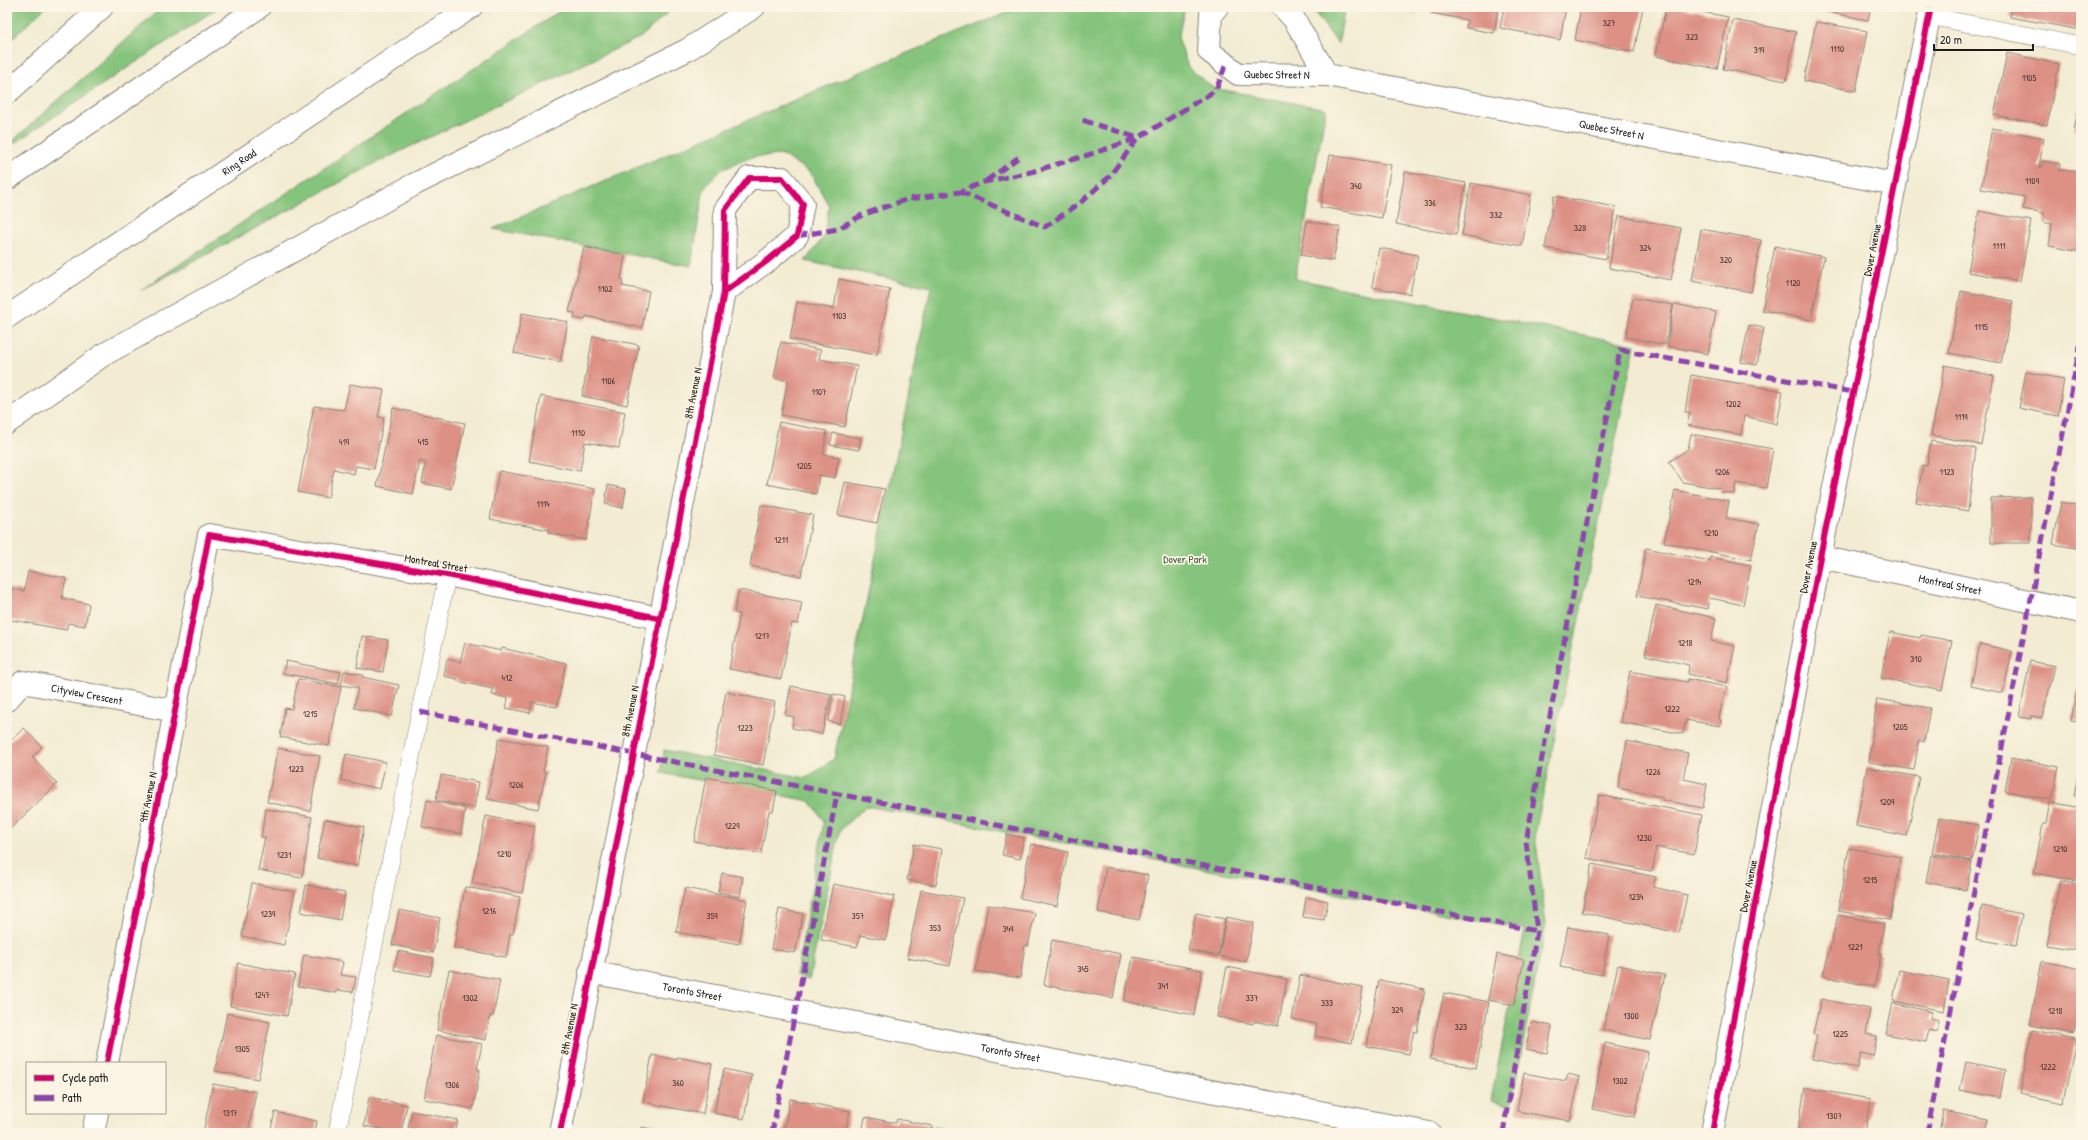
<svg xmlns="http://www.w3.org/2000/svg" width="2088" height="1140" font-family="'Patrick Hand',sans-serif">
<rect width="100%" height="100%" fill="#fcf5e5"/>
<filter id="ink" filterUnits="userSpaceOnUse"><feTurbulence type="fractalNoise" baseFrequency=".025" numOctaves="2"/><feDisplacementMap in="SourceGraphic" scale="8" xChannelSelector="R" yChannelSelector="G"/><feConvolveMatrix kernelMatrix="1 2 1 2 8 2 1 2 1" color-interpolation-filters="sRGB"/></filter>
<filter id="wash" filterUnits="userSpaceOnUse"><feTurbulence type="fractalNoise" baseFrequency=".012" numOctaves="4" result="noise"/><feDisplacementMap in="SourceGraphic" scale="16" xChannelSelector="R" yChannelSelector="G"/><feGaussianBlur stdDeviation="0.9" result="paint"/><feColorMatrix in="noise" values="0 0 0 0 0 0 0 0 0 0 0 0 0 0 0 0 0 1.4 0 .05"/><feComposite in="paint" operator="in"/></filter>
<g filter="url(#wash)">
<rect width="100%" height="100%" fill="#f3ecd3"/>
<!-- green -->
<g fill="#85c47c" stroke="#50704c">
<polygon points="7,7 46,7 7,43"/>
<polygon points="162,7 219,7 7,148 7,146"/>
<polygon points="566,7 674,7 641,37 378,162 141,290"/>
<polygon points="1021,7 1185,7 1178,38 1188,67 1213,88 1326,109 1295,279 1635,345 1535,834 1546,924 1511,1106 1491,1100 1525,929 866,806 840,830 809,980 796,976 824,821 810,801 661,773 664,750 806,778 834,759 931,287 805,261 824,237 829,206 810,172 782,155 752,157 721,170 704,188 691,266 493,229 865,70"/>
<polygon points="1311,7 1345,7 1338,44"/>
</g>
<g id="blocks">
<!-- building -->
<g fill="#dd9084">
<polygon points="1396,7 1415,7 1414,11"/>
<polygon points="1432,7 1498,7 1494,33 1466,28 1467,20 1431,13"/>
<polygon points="1504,7 1566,7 1560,40 1500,28"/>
<polygon points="1581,7 1643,7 1634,52 1575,40"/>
<polygon points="1666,7 1676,7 1728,17 1717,69 1656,56"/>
<polygon points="1823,7 1871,7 1868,20 1822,11"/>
<polygon points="2012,7 2081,7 2081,30 2010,17"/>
<polygon points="1733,20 1796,32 1786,81 1723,69"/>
<polygon points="1816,22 1867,31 1856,91 1804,81"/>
<polygon points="2007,53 2059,64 2047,125 1994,115"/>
<polygon points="2081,101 2081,131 2074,129"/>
<polygon points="1992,128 2044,138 2039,167 2042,167 2043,161 2060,164 2059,170 2081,172 2081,252 2049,246 2052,224 2043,222 2044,213 2023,209 2025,197 1981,189"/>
<polygon points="1330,155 1391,165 1382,218 1320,207"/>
<polygon points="1405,172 1466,183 1456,235 1396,224"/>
<polygon points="1471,183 1531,195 1522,246 1462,235"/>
<polygon points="1554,196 1616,207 1606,259 1545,248"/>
<polygon points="1979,211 2031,221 2020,281 1968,272"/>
<polygon points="1619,216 1681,228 1671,280 1609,268"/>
<polygon points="1307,221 1340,227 1333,261 1301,255"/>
<polygon points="1701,229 1761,240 1751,292 1692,281"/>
<polygon points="1775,246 1824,257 1811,320 1762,310"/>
<polygon points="584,247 625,255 621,279 623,280 622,286 649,291 642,328 586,316 585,320 574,318 575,313 569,312"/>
<polygon points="1379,248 1418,255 1410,294 1372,287"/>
<polygon points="839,279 890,289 877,355 790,339 797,302 834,309"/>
<polygon points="1961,291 2013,301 2001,363 1949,353"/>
<polygon points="1633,298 1673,305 1665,345 1626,337"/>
<polygon points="1674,304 1716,312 1708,354 1667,346"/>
<polygon points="522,313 568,322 560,362 514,353"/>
<polygon points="1749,325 1764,328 1757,365 1741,362"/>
<polygon points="593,336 639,345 627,405 582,396"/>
<polygon points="781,342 821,350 819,359 857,366 845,427 781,415 788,381 774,378"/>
<polygon points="1945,365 1994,376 1981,445 1931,435"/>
<polygon points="2026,372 2064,379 2058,416 2019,408"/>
<polygon points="1691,375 1783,391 1777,424 1744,416 1741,435 1687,425 1690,412 1685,412"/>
<polygon points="350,384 384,390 378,417 384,418 374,469 356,466 354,474 334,469 328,498 298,492 314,406 344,410"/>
<polygon points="541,396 625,412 619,448 585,442 580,471 529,461"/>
<polygon points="393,408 465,423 451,489 422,483 426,463 420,461 413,494 377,486"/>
<polygon points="779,422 827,431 823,454 839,457 835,478 819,475 816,494 767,484"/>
<polygon points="833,433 861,438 859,450 830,445"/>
<polygon points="1691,434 1773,449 1766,488 1736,483 1734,494 1720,492 1721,489 1683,482 1669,462 1688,449"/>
<polygon points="1931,441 1976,448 1968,511 1916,502 1923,465 1927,466"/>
<polygon points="499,471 595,489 586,540 548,533 549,530 490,519"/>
<polygon points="845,482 885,489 877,523 838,515"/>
<polygon points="608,485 626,489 623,508 605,504"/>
<polygon points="1675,490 1729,501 1726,518 1759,524 1751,560 1664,542"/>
<polygon points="2031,497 2031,543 1991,543 1991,498"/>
<polygon points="2061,502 2081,506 2081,549 2053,544"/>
<polygon points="761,505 813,515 801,576 750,566"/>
<polygon points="1646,548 1710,561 1710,557 1751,565 1743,605 1710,598 1708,609 1637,596"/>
<polygon points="28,571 66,578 62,598 89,604 85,626 68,623 66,630 7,619 7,588 24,591"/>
<polygon points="739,590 802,602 798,624 792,623 781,679 729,669 740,614 734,613"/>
<polygon points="1656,605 1716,618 1711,641 1735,646 1727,683 1688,674 1689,665 1645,655"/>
<polygon points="1890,632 1920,638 1921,635 1952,641 1942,690 1881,678"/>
<polygon points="362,636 388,640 383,672 357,668"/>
<polygon points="465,643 501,651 502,648 566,663 557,707 532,702 530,713 506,708 508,698 492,695 493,689 457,681 458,679 444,676 447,659 460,662"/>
<polygon points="1980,644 2012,651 2003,693 1971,686"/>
<polygon points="286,661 341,672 338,684 283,673"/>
<polygon points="2030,661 2055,666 2042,718 2031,716 2031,719 2019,717"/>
<polygon points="344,671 363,675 362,677 399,685 392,716 354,708 358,688 341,685"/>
<polygon points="1630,671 1687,682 1687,679 1727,687 1726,693 1724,693 1719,719 1721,720 1720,726 1686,720 1683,734 1620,722"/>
<polygon points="2080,675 2081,675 2081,722 2071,720"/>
<polygon points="298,679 341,687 329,746 280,737 285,708 292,709"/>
<polygon points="791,686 831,694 822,734 792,728 794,717 785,715"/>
<polygon points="726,692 775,702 763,765 714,755"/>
<polygon points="833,694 845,697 840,724 828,721"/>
<polygon points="1877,699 1930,708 1924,742 1919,740 1914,770 1869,762"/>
<polygon points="24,728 42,747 32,757 57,784 7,832 7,744"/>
<polygon points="499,738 548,747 543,771 546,772 538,809 487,799"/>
<polygon points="1627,741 1688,753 1683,779 1707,784 1703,808 1662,800 1662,797 1618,788"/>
<polygon points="278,748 320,756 310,811 267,802"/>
<polygon points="346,754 386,762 380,789 341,780"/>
<polygon points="2011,758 2059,767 2052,800 2005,791"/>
<polygon points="2080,765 2081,765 2081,796 2074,795"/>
<polygon points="1867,767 1919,777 1907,836 1856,826"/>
<polygon points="441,775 479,782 474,808 436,800"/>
<polygon points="706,777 777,791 773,811 769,811 761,854 694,841"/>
<polygon points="1599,795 1702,815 1694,854 1655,847 1656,849 1653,869 1651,871 1586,858"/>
<polygon points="427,800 465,808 461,834 422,827"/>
<polygon points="2050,802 2081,808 2081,882 2034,873 2043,824 2046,824"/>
<polygon points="266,809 312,817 302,878 258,870 265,837 261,837"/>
<polygon points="486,816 535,826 522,893 472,883"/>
<polygon points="1939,818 1979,825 1972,861 1932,853"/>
<polygon points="325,819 364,827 357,866 317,858"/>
<polygon points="1007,834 1024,838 1020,859 1002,855"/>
<polygon points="914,844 942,849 936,885 907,880"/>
<polygon points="1031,844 1068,852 1057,906 1020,898"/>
<polygon points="1849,848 1901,857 1890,920 1838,911"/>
<polygon points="1931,855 1972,862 1966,890 1926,882"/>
<polygon points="1592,864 1656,877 1653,887 1687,895 1679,933 1582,912"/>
<polygon points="1106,867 1148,875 1139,920 1098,912"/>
<polygon points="722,873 743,877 740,897 718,892"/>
<polygon points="2060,881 2081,885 2081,951 2047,945"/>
<polygon points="252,883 295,892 284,945 242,936"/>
<polygon points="833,884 894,896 886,940 860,935 857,947 821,940"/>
<polygon points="306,885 345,893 340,920 301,912"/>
<polygon points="465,887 520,897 513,934 510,934 506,957 454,948"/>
<polygon points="685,888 747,900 739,944 676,932"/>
<polygon points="921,890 963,898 950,966 907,958"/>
<polygon points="1306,897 1328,901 1324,920 1303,917"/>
<polygon points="988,905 1035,913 1028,946 1025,945 1020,978 976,971"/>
<polygon points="1982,906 2022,914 2016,946 1976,939"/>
<polygon points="779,909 803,914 795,953 771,949"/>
<polygon points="399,910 440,918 433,953 392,945"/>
<polygon points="1196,913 1225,919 1218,956 1188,950"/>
<polygon points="1838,915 1884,924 1879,954 1881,954 1874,987 1823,976"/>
<polygon points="1226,917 1254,923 1246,962 1219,956"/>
<polygon points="1568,927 1609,935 1602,975 1560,967"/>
<polygon points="1052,940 1121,954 1113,998 1044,985"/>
<polygon points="398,951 434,958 430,976 394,970"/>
<polygon points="1497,954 1524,960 1514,1005 1488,1000"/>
<polygon points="304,955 343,962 340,975 356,977 353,992 337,990 337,993 298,986"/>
<polygon points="1133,957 1202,970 1194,1015 1124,1001"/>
<polygon points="2042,961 2081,969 2081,998 2074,1034 2030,1025"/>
<polygon points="238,963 295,974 287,1016 230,1006"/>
<polygon points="1618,965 1665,975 1650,1040 1603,1030"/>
<polygon points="1227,967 1287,979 1278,1026 1254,1021 1253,1024 1217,1017"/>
<polygon points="449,970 500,980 493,1016 490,1016 486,1040 437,1030"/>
<polygon points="1899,970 1949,980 1944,1011 1893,1001"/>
<polygon points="1300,975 1363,987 1352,1043 1315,1036 1317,1024 1292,1019"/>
<polygon points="1379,980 1425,989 1417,1032 1414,1031 1409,1054 1366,1046"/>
<polygon points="1444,993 1489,1002 1476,1068 1430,1059"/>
<polygon points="1821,999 1870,1009 1866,1034 1877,1036 1873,1056 1861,1053 1858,1068 1812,1059 1817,1035 1813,1034"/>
<polygon points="1893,1003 1932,1012 1930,1019 1939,1021 1937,1032 1929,1030 1926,1042 1886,1034"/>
<polygon points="227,1013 270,1022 258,1079 215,1071"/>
<polygon points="1531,1022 1552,1026 1547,1053 1526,1049"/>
<polygon points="2032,1030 2076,1039 2063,1103 2020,1094"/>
<polygon points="436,1035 482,1044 477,1069 480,1070 473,1109 424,1099"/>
<polygon points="1605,1043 1648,1052 1635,1117 1592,1109"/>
<polygon points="652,1055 677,1060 677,1057 712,1064 703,1114 643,1102"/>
<polygon points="1966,1062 2005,1070 2000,1098 1960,1090"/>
<polygon points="724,1069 752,1075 744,1119 714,1113"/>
<polygon points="1524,1073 1566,1081 1568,1074 1580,1077 1570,1121 1517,1111"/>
<polygon points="213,1084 256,1092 248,1133 203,1133"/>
<polygon points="1805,1088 1871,1099 1865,1133 1797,1133"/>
<polygon points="369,1097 407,1105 401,1133 364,1126"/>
<polygon points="790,1099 850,1111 845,1133 783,1133"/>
<polygon points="412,1111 458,1120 455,1133 407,1133"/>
<polygon points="1943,1111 1989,1120 1986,1133 1939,1133"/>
<polygon points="275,1112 317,1121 315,1133 270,1133"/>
<polygon points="865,1117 896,1123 897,1119 932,1126 931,1133 862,1133"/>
<polygon points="641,1127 669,1132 669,1133 640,1133"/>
<polygon points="938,1128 963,1132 963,1133 937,1133"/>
</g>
</g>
</g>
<g filter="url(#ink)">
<use href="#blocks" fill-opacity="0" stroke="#888478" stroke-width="1"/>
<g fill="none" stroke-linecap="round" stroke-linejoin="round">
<!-- service casing -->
<g stroke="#888478" stroke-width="18">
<g id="service">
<polyline points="1929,16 2081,46"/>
<polyline points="337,1133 447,575"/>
</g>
</g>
<!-- minor casing -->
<g stroke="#888478" stroke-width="24">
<g id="minor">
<path id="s1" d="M1217 7 1211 14 1209 51 1238 74 1327 75 1895 184"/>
<polyline points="1283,7 1294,19 1327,75"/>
<path id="s2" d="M1820 557 2081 612"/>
<path id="s3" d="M7 700 23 682 175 711"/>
<path id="s4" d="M590 972 1429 1133"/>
<polyline points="107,1063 209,535 447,575 659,618"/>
<polyline points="93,1133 97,1113"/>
<polyline points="560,1133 724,292 725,210 749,178 782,178 803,204 797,236 767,261 724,292"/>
<polyline points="1712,1133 1820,557 1931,7"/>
</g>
</g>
<!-- motorway casing -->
<g stroke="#888478" stroke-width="24">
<g id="motorway">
<polyline points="7,93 102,7"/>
<polyline points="7,179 259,7"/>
<path id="s5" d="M7 317 471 7"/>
<polyline points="7,423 103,355 415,184 687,50 754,7"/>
</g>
</g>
<!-- service -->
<use href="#service" stroke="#fff" stroke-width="17"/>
<!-- minor -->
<use href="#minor" stroke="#fff" stroke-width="22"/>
<!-- motorway -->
<use href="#motorway" stroke="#fff" stroke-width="22"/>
<!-- quiet -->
<g stroke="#8e44ad" stroke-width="5" stroke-dasharray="10 5" stroke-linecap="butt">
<polyline points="986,181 1019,157"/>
<polyline points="960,192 1045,227 1080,203 1109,177 1138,138 1082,120"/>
<polyline points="797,236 838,229 862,215 908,199 960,192 984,182 1031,172 1091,154 1138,138 1216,90 1226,64"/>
<polyline points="420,712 1537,931"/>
<polyline points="772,1133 837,794"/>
<polyline points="1503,1133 1537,931 1526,841 1620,350 1853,392"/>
<polyline points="1927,1133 2081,341"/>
</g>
<!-- cycleway casing -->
<g stroke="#fcf5e5" stroke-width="8">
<g id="cycleway">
<polyline points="107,1063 209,535 447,575 659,618"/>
<polyline points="560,1133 724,292 725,210 749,178 782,178 803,204 797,236 767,261 724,292"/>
<polyline points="1712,1133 1820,557 1931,7"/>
</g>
</g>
<!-- cycleway -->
<use href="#cycleway" stroke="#d6006c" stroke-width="6"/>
</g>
</g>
<g text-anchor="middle" stroke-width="3.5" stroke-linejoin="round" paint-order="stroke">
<!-- number labels -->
<g font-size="9" fill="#4c3936">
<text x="1609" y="26">327</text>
<text x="1692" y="40">323</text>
<text x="1837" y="52">1110</text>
<text x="1759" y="53">319</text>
<text x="2029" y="81">1105</text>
<text x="2032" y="184">1109</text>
<text x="1356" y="189">340</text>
<text x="1430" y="206">336</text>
<text x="1496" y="218">332</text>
<text x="1580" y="231">328</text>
<text x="1999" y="249">1111</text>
<text x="1645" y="251">324</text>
<text x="1726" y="263">320</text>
<text x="1793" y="286">1120</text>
<text x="605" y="292">1102</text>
<text x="839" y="319">1103</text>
<text x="1981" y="330">1115</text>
<text x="608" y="384">1106</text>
<text x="819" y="395">1107</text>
<text x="1733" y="407">1202</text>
<text x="1961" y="420">1119</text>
<text x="578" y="436">1110</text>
<text x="344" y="445">419</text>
<text x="423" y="445">415</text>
<text x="804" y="469">1205</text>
<text x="1722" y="475">1206</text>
<text x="1947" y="475">1123</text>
<text x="543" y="507">1114</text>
<text x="1711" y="536">1210</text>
<text x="781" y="543">1211</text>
<text x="1694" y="585">1214</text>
<text x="762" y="639">1217</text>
<text x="1685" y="646">1218</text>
<text x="1916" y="662">310</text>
<text x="507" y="681">412</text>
<text x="1672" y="712">1222</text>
<text x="310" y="717">1215</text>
<text x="1900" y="730">1205</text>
<text x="745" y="731">1223</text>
<text x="296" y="772">1223</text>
<text x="1653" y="775">1226</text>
<text x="516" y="788">1206</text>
<text x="1887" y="805">1209</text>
<text x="732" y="829">1229</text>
<text x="1644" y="841">1230</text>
<text x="2060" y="852">1210</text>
<text x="504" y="857">1210</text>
<text x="284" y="858">1231</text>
<text x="1870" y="883">1215</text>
<text x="1636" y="900">1234</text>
<text x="489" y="914">1216</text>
<text x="268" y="917">1239</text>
<text x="712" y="919">359</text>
<text x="858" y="919">357</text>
<text x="935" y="931">353</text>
<text x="1008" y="932">349</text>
<text x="1855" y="950">1221</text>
<text x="1083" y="972">345</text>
<text x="1163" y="989">341</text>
<text x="262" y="998">1247</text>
<text x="470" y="1001">1302</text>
<text x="1252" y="1001">337</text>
<text x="1327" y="1006">333</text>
<text x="1397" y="1013">329</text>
<text x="2055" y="1014">1218</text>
<text x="1631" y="1019">1300</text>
<text x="1461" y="1030">323</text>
<text x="1840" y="1037">1225</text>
<text x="242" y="1052">1305</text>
<text x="2048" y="1070">1222</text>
<text x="1620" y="1084">1302</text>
<text x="678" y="1086">360</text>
<text x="452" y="1088">1306</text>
<text x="230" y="1116">1317</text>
<text x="1834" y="1119">1307</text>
</g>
<!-- street labels -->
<g font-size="11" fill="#1c1c1c" stroke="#fcf5e5">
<text dy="4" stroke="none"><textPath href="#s1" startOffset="122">Quebec Street N</textPath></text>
<text dy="4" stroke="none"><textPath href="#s1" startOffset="462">Quebec Street N</textPath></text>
<text dy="4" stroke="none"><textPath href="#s5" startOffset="279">Ring Road</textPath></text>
<text transform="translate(1872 250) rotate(-79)" y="4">Dover Avenue</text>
<text transform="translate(693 393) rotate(-79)" y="4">8th Avenue N</text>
<text transform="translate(436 563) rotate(10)" y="4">Montreal Street</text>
<text transform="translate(1808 567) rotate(-79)" y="4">Dover Avenue</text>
<text dy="4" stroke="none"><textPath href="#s2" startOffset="133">Montreal Street</textPath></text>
<text dy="4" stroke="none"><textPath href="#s3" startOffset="89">Cityview Crescent</textPath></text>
<text transform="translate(630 711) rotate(-79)" y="4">8th Avenue N</text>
<text transform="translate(148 797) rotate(-79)" y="4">9th Avenue N</text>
<text transform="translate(1748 886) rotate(-79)" y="4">Dover Avenue</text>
<text dy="4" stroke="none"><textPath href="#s4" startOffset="104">Toronto Street</textPath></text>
<text transform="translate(569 1029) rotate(-79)" y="4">8th Avenue N</text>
<text dy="4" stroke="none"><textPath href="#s4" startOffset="428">Toronto Street</textPath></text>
</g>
<!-- park labels -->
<g font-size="11" fill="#41573e" stroke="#fcf5e5">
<text x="1185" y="563">Dover Park</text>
</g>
</g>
<!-- margin -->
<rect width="2088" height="1140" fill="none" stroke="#fcf5e5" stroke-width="24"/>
<!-- legend -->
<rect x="26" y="1062" width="140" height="52" fill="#fcf5e5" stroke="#a29e95"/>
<rect x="34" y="1075" width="20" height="6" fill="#d6006c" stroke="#a29e95"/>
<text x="62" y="1082" font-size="12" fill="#1c1c1c">Cycle path</text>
<rect x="34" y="1095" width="20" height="6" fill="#8e44ad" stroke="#a29e95"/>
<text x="62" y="1102" font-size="12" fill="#1c1c1c">Path</text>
<!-- scale -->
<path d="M1934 44v6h99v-6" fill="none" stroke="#1c1c1c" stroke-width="2"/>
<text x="1940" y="44" font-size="12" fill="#1c1c1c" stroke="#fcf5e5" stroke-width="3" paint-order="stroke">20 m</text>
</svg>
